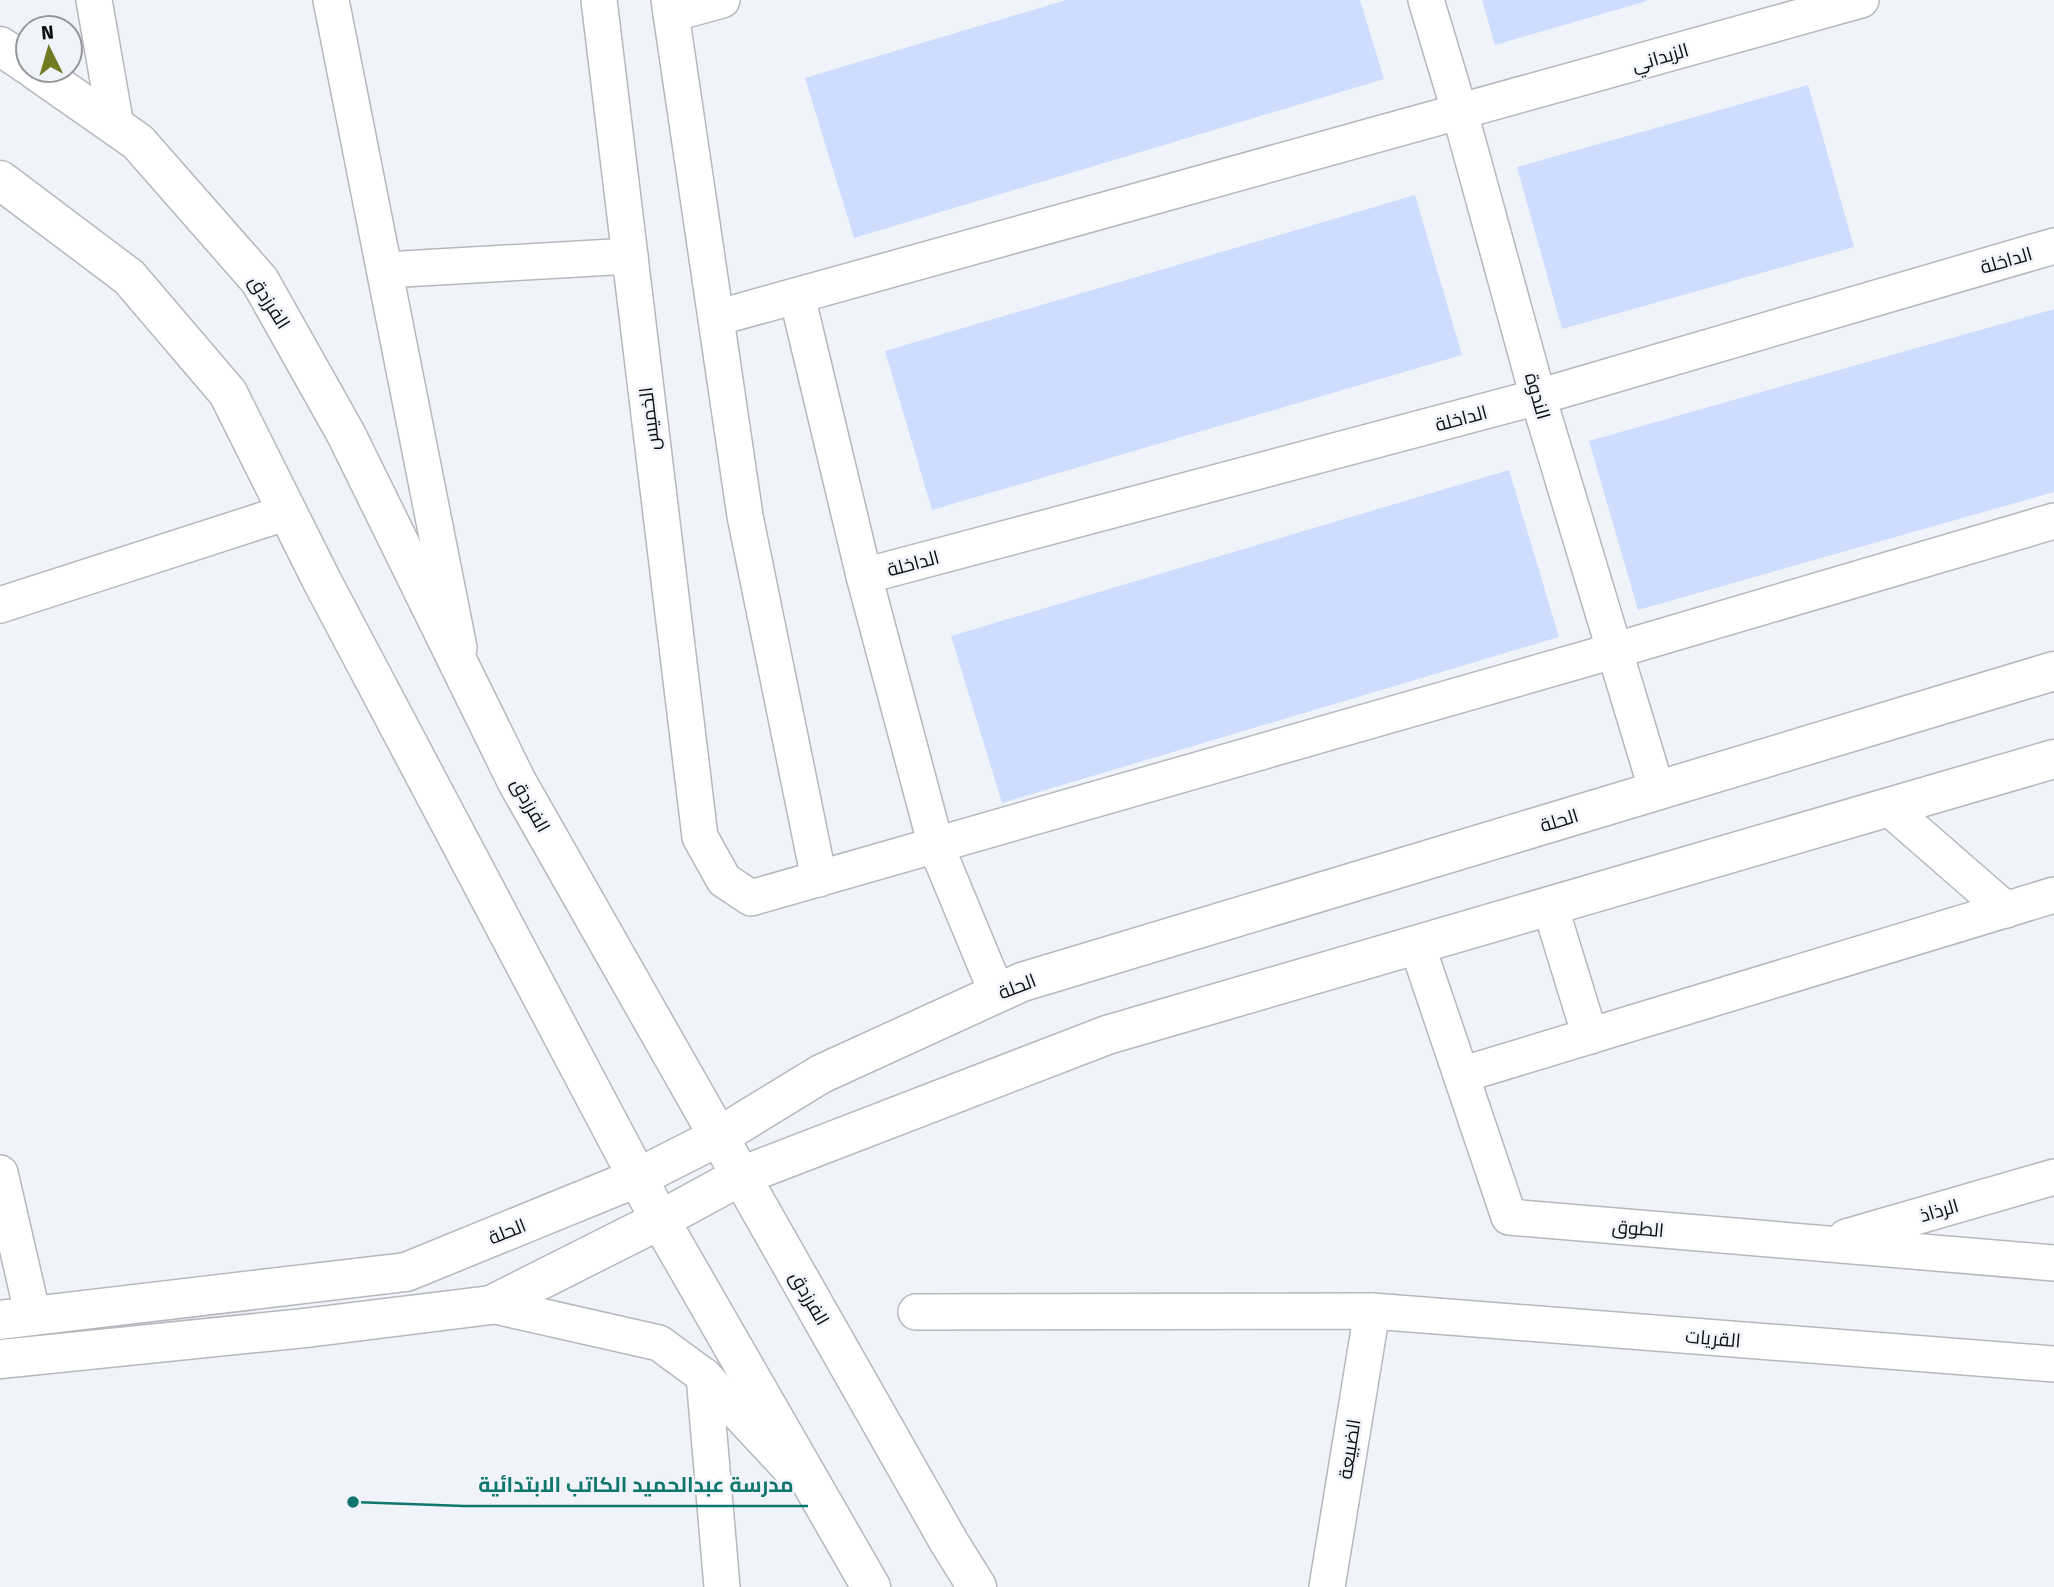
<svg xmlns="http://www.w3.org/2000/svg" width="2054" height="1587" font-family="'Fira Sans',Cairo,sans-serif">
<rect width="100%" height="100%" fill="#f0f3f9"/>
<!-- building -->
<g fill="#ceddfd">
<polygon points="1066,0 1360,0 1384,79 854,238 805,78"/>
<polygon points="1482,0 1647,0 1647,1 1495,45"/>
<polygon points="1808,85 1854,247 1562,329 1517,167"/>
<polygon points="1415,195 1462,355 932,510 885,351"/>
<polygon points="2054,309 2054,492 1638,610 1589,441"/>
<polygon points="1509,470 1559,637 1002,803 951,636"/>
</g>
<g fill="none" stroke-linecap="round" stroke-linejoin="round">
<!-- street casing -->
<g stroke="#b6b8be" stroke-width="38">
<g id="street">
<polyline points="94,0 116,126"/>
<polyline points="331,0 459,648"/>
<polyline points="599,0 700,837 724,880 751,898 1613,651 2054,521"/>
<polyline points="669,0 745,516 819,879"/>
<polyline points="1426,0 1460,113 1538,397 1657,791"/>
<polyline points="671,14 722,0"/>
<polyline points="385,270 630,256"/>
<polyline points="797,296 864,576 936,846 997,993"/>
<polyline points="716,318 1861,0"/>
<polyline points="864,576 1538,397 2054,246"/>
<polyline points="0,605 288,512"/>
<polyline points="1889,808 2006,910"/>
<polyline points="1550,906 1590,1036"/>
<polyline points="1417,945 1509,1217 2054,1263"/>
<polyline points="1461,1075 2054,895"/>
<polyline points="0,1173 33,1316"/>
<polyline points="1846,1237 2054,1177"/>
<polyline points="491,1305 659,1343 704,1376 796,1475"/>
<polyline points="916,1312 1372,1311 2054,1364"/>
<polyline points="704,1376 722,1587"/>
<polyline points="1327,1587 1372,1311"/>
</g>
</g>
<!-- secondary casing -->
<g stroke="#b6b8be" stroke-width="41">
<g id="secondary">
<polyline points="0,46 28,65"/>
<polyline points="35,70 138,142 260,281 346,434 517,782 949,1542 977,1587"/>
<polyline points="0,180 129,277 228,393 322,581 660,1220 871,1587"/>
<polyline points="0,1320 406,1272 639,1177 718,1137 821,1074 1022,982 2054,671"/>
<polyline points="0,1359 305,1328 491,1305 660,1220 741,1176 1107,1035 2054,759"/>
</g>
</g>
<!-- street -->
<use href="#street" stroke="#fff" stroke-width="35"/>
<!-- secondary -->
<use href="#secondary" stroke="#fff" stroke-width="38"/>
</g>
<g text-anchor="middle" stroke-width="5" stroke-linejoin="round" paint-order="stroke">
<!-- street labels -->
<g font-size="19" fill="#0c0c0e" stroke="#f0f3f9">
<text transform="translate(1660 57) rotate(-16)" y="7">الزبداني</text>
<text transform="translate(2006 260) rotate(-16)" y="7">الداخلة</text>
<text transform="translate(270 302) rotate(58)" y="7">الفرزدق</text>
<text transform="translate(1538 396) rotate(74)" y="7">الندوة</text>
<text transform="translate(1461 418) rotate(-15)" y="7">الداخلة</text>
<text transform="translate(649 419) rotate(-97)" y="7">الخميس</text>
<text transform="translate(913 563) rotate(-15)" y="7">الداخلة</text>
<text transform="translate(531 805) rotate(61)" y="7">الفرزدق</text>
<text transform="translate(1559 820) rotate(-17)" y="7">الحلة</text>
<text transform="translate(1017 986) rotate(-21)" y="7">الحلة</text>
<text transform="translate(1939 1210) rotate(-16)" y="7">الرذاذ</text>
<text transform="translate(1638 1228) rotate(5)" y="7">الطوق</text>
<text transform="translate(507 1231) rotate(-22)" y="7">الحلة</text>
<text transform="translate(810 1298) rotate(60)" y="7">الفرزدق</text>
<text transform="translate(1713 1338) rotate(5)" y="7">القريات</text>
<text transform="translate(1349 1449) rotate(-81)" y="7">الضبيعة</text>
</g>
</g>
<!-- callouts -->
<path fill="none" stroke="#0f766e" stroke-width="2.5" d="M353 1502L464 1506H808"/>
<circle fill="#0f766e" stroke="#f0f3f9" stroke-width="2.5" cx="353" cy="1502" r="7"/>
<g font-size="21" text-anchor="middle" font-weight="bold" fill="#0f766e" stroke="#f0f3f9" stroke-width="5" stroke-linejoin="round" paint-order="stroke">
<text x="636" y="1492">مدرسة عبدالحميد الكاتب الابتدائية</text>
</g>
<!-- north arrow -->
<g transform="translate(49 49) rotate(355)"><circle r="33" fill="#f0f3f9" stroke="#95979b" stroke-width="2"/>
<path d="M0-5L12 26L0 18L-12 26Z" fill="#727a24"/>
<text y="-10" font-size="19" font-weight="bold" text-anchor="middle" fill="#0c0c0e">N</text>
</g>
</svg>
